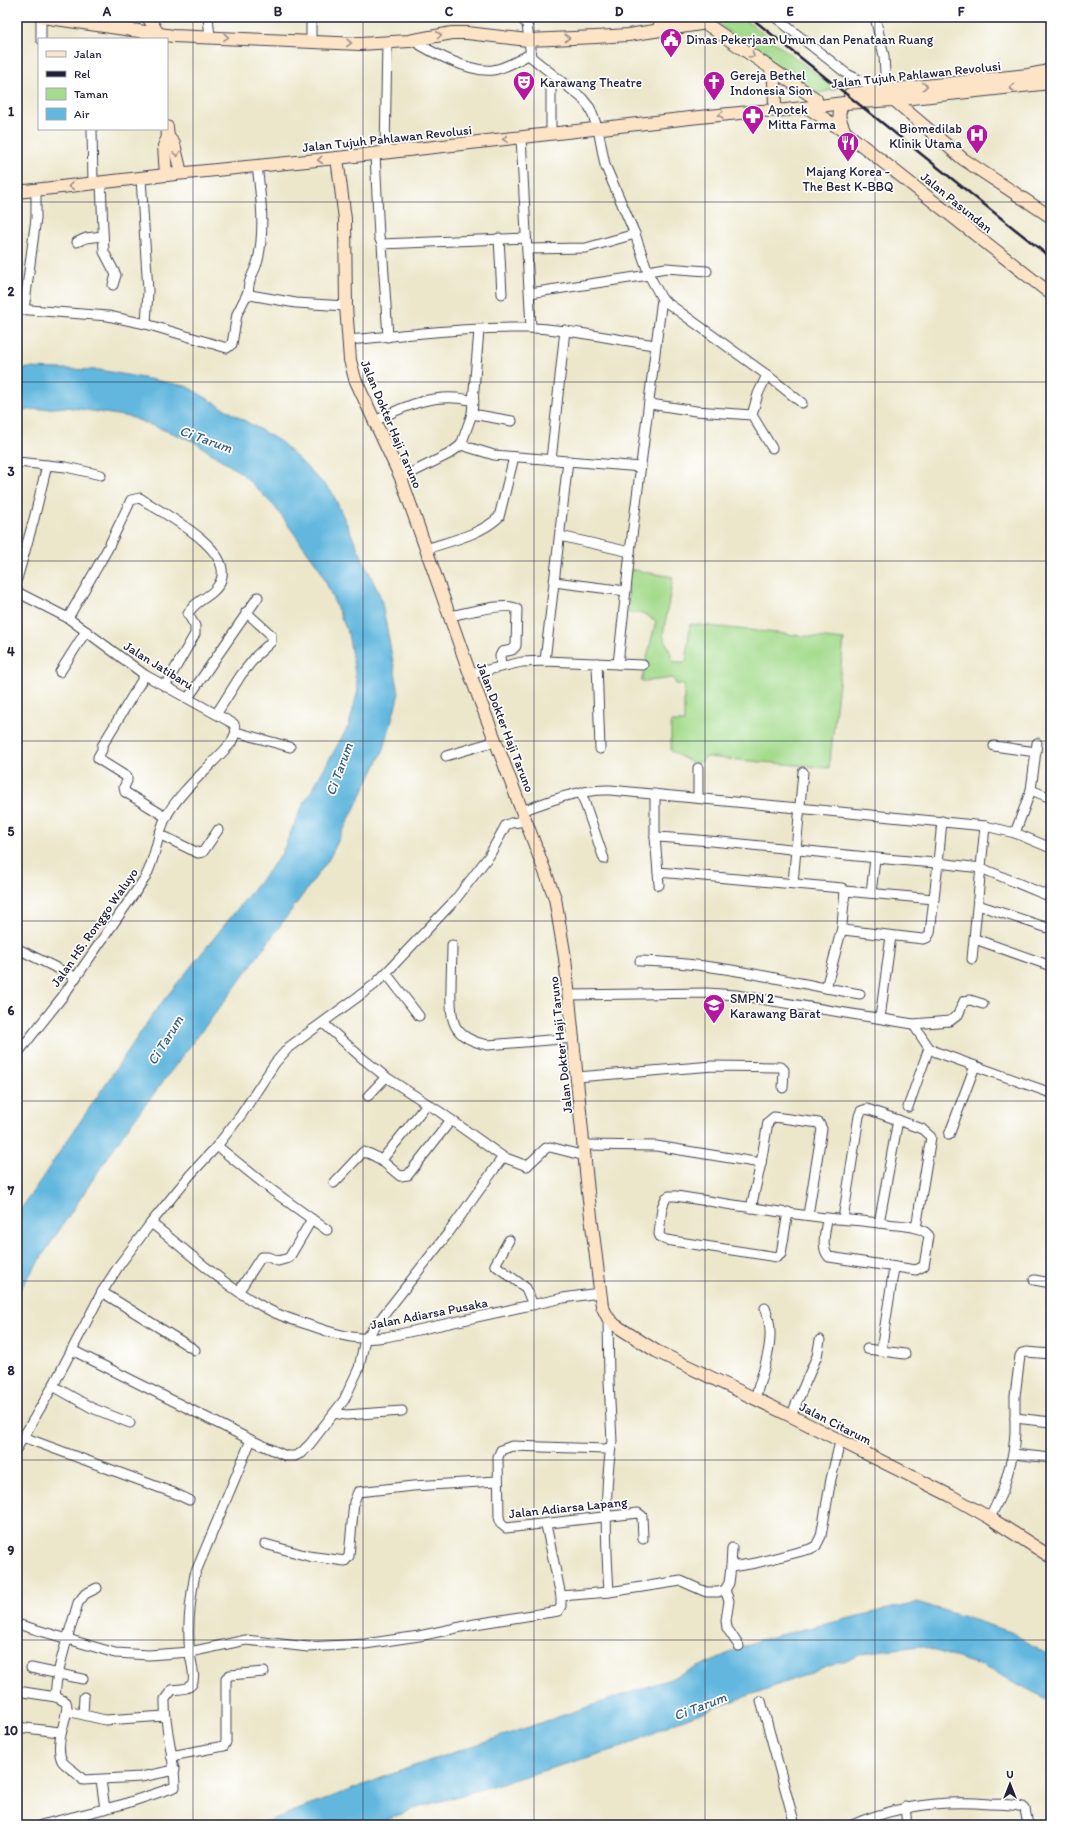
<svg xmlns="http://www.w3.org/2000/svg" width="1068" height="1842" font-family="Itim,sans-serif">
<rect width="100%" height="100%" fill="#fff"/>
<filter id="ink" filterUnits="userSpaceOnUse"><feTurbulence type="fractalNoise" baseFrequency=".025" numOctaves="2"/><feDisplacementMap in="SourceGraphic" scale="8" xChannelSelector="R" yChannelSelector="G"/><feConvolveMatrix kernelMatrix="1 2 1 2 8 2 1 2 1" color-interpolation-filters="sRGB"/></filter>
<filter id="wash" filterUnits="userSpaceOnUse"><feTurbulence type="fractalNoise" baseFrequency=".012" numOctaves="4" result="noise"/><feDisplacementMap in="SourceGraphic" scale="16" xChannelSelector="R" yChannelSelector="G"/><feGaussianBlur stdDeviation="0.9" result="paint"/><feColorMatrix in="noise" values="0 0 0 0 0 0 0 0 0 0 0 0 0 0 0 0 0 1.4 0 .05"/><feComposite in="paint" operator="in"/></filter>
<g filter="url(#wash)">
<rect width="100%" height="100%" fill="#ece7cb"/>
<!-- green -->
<g fill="#a4db8d" stroke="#637e64">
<polygon points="708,17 741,17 836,89 816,94"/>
<polygon points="628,569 673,577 663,635 674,662 686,662 690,624 844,640 829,768 706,757 701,762 692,763 671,751 671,722 684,722 684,684 676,684 673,678 641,682 656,621 642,613 628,613"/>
</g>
<!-- water -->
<g fill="#62b7de" stroke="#426c8c">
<polygon points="28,368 100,370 186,386 281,442 332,492 381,598 399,693 384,749 329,859 233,990 123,1134 17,1294 17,1215 155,1011 281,855 301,809 349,725 358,690 348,633 320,569 275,507 241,473 193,441 130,417 66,407 17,411 17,370"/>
<polygon points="917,1602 1011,1632 1051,1657 1051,1701 982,1666 920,1646 868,1652 676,1722 623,1747 411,1810 374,1825 258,1825 408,1768 670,1679 759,1640"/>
</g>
</g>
<g filter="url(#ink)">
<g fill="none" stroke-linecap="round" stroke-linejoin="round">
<!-- street casing -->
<g stroke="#404051" stroke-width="11">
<g id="street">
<polyline points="208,17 210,37"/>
<polyline points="311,17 311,41"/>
<polyline points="520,17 527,24 531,57 582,98 590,108 598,129 605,165 635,234 649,275 662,299 767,375 802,403"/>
<polyline points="775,17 847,74 868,84 887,87"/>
<polyline points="875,17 884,56 886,90"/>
<polyline points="41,39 41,17"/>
<path d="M412 40C431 52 470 73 493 70 506 68 519 60 530 54"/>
<polyline points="551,89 551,133"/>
<polyline points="92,129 93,184"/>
<polyline points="521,137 531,328"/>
<polyline points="385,152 387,43"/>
<polyline points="375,154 379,237 382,244"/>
<path d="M257 166C261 196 265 230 258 260 256 270 244 286 250 295L296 303 346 306"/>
<polyline points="141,178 148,291 146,324"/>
<polyline points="101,183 104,252 116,275 113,285"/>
<polyline points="499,238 502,294"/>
<polyline points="77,242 86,238 103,236"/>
<polyline points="527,249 586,248 635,234"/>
<polyline points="648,271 666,268 707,271"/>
<polyline points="530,293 649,275"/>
<polyline points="17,309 108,316 146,324 227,348 232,344 237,314 248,292"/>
<polyline points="24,310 36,218 36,190"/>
<polyline points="388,337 382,244 526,238"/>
<path d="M348 340C408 335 469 327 530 328 573 329 614 340 656 345L662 299"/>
<polyline points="650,404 696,411 752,415 772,448"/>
<polyline points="472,414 512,421"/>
<polyline points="752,415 758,394 767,375"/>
<path d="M375 421C406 405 438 391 474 401"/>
<polyline points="461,445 472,414 479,330"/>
<polyline points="551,460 565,330"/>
<polyline points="17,462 66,467 101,475"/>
<polyline points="401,478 449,454 461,445 494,455 641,467"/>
<polyline points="560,536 630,552"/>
<path d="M426 549C450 541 480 535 499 517L514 457"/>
<polyline points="17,579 34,519 47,465"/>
<polyline points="554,582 626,591"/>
<path d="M17 592 68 618 145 675 234 724 236 732 231 743C212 765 178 793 166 817 156 837 156 858 145 878L63 996 17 1054"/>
<path d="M449 616C462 614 508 601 517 609L516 646 512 650 502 652 500 656 501 666"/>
<path d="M68 618 107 550 131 500 140 498C161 513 233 547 221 580 215 597 195 599 188 614L195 626V634L165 686"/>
<polyline points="545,661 568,461"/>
<polyline points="597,663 600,749"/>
<polyline points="618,664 630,552 656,345"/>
<polyline points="60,672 86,631"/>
<polyline points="470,674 522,662 545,661 643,665"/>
<polyline points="145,675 102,746 102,750 98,757 98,759 127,777 127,781 124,787 125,792 166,817"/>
<polyline points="188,698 258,597"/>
<polyline points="217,713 241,675 257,655 271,642 271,635 268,632 246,612"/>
<polyline points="236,732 290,747"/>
<polyline points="994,746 1036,752"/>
<polyline points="446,756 496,741"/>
<polyline points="1031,790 1037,743"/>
<polyline points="581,792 604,859"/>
<polyline points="655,794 655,837 658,872 842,888 845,891 934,899"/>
<polyline points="698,798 698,768"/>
<path d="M522 811C551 800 580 789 610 790L985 826 1015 833 1051 848"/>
<polyline points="1015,833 1031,790 1051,798"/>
<polyline points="159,834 198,853 203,852 218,830"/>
<path d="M655 837C750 842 843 857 938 863L942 821"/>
<polyline points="658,872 659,885"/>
<polyline points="793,883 803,772"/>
<polyline points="845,891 842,925 843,930 923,939 927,938 930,933 938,863 981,868 1051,897"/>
<polyline points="871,893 875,859"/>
<polyline points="978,905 1051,929"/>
<polyline points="842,928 826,988 860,994"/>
<polyline points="975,939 1051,966"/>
<path d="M452 945C452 959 451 974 451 989 450 1021 452 1038 488 1045L574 1038"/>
<polyline points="18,949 75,977"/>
<polyline points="972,959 985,826"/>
<path d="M640 961C703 962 764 976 826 988"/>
<polyline points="386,973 419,1016"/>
<polyline points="569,995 707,993 736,995 913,1024 950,1021 958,1015 964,1001 970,1000 983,1004"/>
<polyline points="880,1018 891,936"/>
<polyline points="323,1023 362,1058 386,1077 440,1112 503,1157 527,1166 546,1148 550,1147 585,1156"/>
<polyline points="913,1024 929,1048 936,1052 1051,1093"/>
<polyline points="577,1077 713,1066 781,1067 784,1070 783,1088"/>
<polyline points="368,1096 386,1077"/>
<polyline points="908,1107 929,1048"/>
<polyline points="898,1120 922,1129 931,1137 916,1228"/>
<polyline points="949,1135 975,1066"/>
<polyline points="584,1145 656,1146 761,1163 751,1208"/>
<polyline points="217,1146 273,1191 327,1230"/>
<polyline points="381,1161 427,1104"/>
<polyline points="761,1163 768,1122 774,1117 819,1123 822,1129 808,1215"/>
<path d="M334 1183 363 1152C377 1154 390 1168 400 1176L408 1175 451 1120"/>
<path d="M788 1212 781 1254 777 1257 666 1240 661 1238 659 1234 662 1207 666 1198 669 1196H676C726 1204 776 1212 826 1218 846 1220 867 1221 887 1224 899 1226 922 1225 929 1236L924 1266 916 1270 829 1257C820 1248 826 1230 827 1218"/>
<polyline points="843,1219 859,1116 861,1111 867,1109 898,1120 879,1223"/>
<path d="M151 1223C189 1252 226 1288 269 1310 284 1318 301 1322 318 1328 341 1336 361 1341 386 1337L563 1298 599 1293"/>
<polyline points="509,1240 495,1265 526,1288 533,1305"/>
<polyline points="1034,1280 1051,1283"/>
<polyline points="239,1291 261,1257 268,1257 278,1261 289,1258 312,1219"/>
<polyline points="102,1292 195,1350"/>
<polyline points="608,1318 609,1381 612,1442 611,1447 605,1449 512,1446 501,1450 498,1457 499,1517 501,1524 506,1528 638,1513 642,1516 643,1539"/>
<polyline points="867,1349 905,1354"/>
<polyline points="72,1350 251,1440 286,1456 295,1456 301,1453 310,1444 344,1400 359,1368 365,1339 449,1232 503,1157"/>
<polyline points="881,1351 894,1268"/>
<polyline points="53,1386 92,1408 130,1423"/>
<path d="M755 1399C763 1369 778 1338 765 1308"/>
<polyline points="334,1413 346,1415 402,1411"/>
<polyline points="791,1416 817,1356 820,1340"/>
<polyline points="1015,1418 1051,1422"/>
<polyline points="23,1437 174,1493 189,1500"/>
<polyline points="17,1448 53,1386 102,1292 120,1264 151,1223 190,1175 217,1146 241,1115 275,1063 289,1047 374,985 386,973 455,900 489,856 506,825 511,823 526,821"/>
<polyline points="1013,1454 1051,1458"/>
<polyline points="990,1518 1003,1490 1013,1454 1015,1433 1015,1396 1020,1356 1022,1353 1026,1352 1051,1354"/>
<polyline points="265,1544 308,1556 345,1561 349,1556 354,1502 358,1492 413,1486 497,1481"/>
<polyline points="731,1567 732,1548"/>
<polyline points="725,1590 729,1601 726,1620 727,1628 739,1646"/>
<path d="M609 1592C606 1543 604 1496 611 1447"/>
<polyline points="561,1596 609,1592 681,1581 706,1592 718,1592 725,1590 729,1583 731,1567 756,1563 810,1549 816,1546 821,1536 831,1479 840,1442"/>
<polyline points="17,1624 115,1653 149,1655 190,1652 246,1640 308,1647 365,1644 419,1636 475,1624 558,1611 561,1606 561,1596 546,1525"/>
<polyline points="31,1668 83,1679"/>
<path d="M17 1691 56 1697 66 1702C71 1713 53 1741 62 1761 65 1766 78 1773 83 1780L141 1777 175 1770"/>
<path d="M56 1697C52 1682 73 1621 78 1603L85 1594 97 1588"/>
<polyline points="761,1701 795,1825"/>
<polyline points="67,1711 105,1720 165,1716"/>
<polyline points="83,1714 84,1697"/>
<polyline points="17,1727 60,1732"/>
<polyline points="171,1756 224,1746 226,1742 226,1678 230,1675 264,1672"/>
<polyline points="101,1780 105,1809"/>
<polyline points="905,1807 907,1825"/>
<path d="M41 1825 124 1804 175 1787C175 1757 164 1729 165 1699L172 1690C178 1689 188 1690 192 1684 196 1677 191 1662 190 1654 187 1628 190 1600 195 1574L251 1440"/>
<path d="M852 1825C896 1806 941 1800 989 1804 1000 1804 1012 1804 1023 1807L1025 1809 1028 1825"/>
</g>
</g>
<!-- secondary casing -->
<g stroke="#404051" stroke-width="14">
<g id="secondary">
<polyline points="42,17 173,36 360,44 409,41 452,33 467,33 528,40 596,37 628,35 707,23"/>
<polyline points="148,17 159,35 158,39"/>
<polyline points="699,19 816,99"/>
<polyline points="658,30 663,17"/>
<polyline points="771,69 774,81 775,105"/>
<polyline points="850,94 1028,75 1044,72 1051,69"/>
<polyline points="894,100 963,159 1051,217"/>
<path d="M844 103C836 114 840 120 845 132"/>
<polyline points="808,108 845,132 1051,294"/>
<polyline points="168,137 174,144 181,173"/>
<polyline points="337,158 345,219 346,306 350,360 355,379 401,478 470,674 555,898 565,958 588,1192 602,1306 608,1318 615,1325 656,1351 791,1416 951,1496 990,1518 1051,1557"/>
<polyline points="166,175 164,146 168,137 167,127"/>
<polyline points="17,192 166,175 337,158 699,117 760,111 786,110 844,103 894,100 1051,83"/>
</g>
</g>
<!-- street -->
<use href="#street" stroke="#fff" stroke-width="9"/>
<!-- secondary -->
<use href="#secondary" stroke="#fee4c6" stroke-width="12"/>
<!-- rail -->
<polyline stroke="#22223b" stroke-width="2.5" points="750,17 1051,258"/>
</g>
<!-- one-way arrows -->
<defs><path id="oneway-chevron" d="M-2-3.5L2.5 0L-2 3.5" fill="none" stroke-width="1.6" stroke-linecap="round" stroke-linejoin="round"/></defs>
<g stroke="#9b8d87">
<use href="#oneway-chevron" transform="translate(439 35) rotate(-7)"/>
<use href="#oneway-chevron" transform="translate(226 37) rotate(2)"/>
<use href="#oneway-chevron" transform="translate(567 38) rotate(-2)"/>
<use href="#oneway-chevron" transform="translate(349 43) rotate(3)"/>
<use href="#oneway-chevron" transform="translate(752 55) rotate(35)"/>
<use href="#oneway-chevron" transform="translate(925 86) rotate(-5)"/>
<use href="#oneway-chevron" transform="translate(1012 88) rotate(174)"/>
<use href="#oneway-chevron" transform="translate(721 115) rotate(174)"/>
<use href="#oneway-chevron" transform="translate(505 139) rotate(174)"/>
<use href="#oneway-chevron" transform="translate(177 154) rotate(76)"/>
<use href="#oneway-chevron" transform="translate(320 160) rotate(174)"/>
<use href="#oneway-chevron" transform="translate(71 186) rotate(174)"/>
</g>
</g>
<!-- grid -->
<path fill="none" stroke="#22223b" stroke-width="1" stroke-opacity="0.55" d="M193 17V1825M363 17V1825M534 17V1825M705 17V1825M875 17V1825M17 202H1051M17 382H1051M17 561H1051M17 741H1051M17 921H1051M17 1101H1051M17 1281H1051M17 1460H1051M17 1640H1051"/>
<!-- icons -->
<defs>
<g id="civic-pin" transform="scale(1.15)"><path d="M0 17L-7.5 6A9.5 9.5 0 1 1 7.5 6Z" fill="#b5179e" stroke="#fff"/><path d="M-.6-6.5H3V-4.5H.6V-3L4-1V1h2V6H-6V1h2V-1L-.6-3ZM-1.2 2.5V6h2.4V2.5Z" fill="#fff"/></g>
<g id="theatre-pin" transform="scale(1.15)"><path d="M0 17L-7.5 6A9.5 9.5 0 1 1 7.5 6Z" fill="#b5179e" stroke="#fff"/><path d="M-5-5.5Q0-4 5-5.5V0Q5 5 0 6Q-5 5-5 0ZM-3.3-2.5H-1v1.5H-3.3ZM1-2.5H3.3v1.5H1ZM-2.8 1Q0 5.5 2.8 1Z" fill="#fff"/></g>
<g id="church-pin" transform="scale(1.15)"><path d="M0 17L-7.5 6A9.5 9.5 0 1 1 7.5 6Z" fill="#b5179e" stroke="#fff"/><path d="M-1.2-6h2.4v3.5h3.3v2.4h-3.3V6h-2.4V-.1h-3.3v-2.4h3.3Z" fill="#fff"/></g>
<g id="pharmacy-pin" transform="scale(1.15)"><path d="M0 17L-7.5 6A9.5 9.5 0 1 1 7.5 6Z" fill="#b5179e" stroke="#fff"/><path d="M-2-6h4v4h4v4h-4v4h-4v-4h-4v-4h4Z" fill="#fff"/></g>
<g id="hospital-pin" transform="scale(1.15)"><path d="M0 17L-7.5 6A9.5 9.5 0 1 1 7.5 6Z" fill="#b5179e" stroke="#fff"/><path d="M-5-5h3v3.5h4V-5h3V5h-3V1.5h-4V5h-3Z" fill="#fff"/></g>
<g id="restaurant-pin" transform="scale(1.15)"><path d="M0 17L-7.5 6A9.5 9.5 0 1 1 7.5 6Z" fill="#b5179e" stroke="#fff"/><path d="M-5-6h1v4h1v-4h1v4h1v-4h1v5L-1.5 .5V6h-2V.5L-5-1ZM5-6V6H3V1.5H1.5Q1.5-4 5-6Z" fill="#fff"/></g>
<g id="school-pin" transform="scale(1.15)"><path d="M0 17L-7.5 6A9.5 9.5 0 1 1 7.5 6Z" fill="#b5179e" stroke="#fff"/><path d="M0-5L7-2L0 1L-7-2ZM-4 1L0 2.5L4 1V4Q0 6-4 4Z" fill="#fff"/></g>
</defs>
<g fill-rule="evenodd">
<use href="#civic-pin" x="671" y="39"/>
<use href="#theatre-pin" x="524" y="82"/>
<use href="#church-pin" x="714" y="82"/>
<use href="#pharmacy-pin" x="753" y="116"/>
<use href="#hospital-pin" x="977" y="135"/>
<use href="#restaurant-pin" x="848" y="143"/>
<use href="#school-pin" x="714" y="1005"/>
</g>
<g text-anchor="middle" stroke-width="3.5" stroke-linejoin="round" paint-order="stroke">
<!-- poi labels -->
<g font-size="13" fill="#22223b" stroke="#fff" text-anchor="start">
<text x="686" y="44">Dinas Pekerjaan Umum dan Penataan Ruang</text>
<text x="730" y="80">Gereja Bethel<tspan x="730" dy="15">Indonesia Sion</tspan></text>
<text x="540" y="87">Karawang Theatre</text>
<text x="768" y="114">Apotek<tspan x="768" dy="15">Mitta Farma</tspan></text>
<text x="962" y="133" text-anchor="end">Biomedilab<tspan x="962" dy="15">Klinik Utama</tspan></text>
<text x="848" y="176" text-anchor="middle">Majang Korea -<tspan x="848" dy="15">The Best K-BBQ</tspan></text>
<text x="730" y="1003">SMPN 2<tspan x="730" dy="15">Karawang Barat</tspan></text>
</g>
<!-- street labels -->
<g font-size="13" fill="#22223b" stroke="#fff">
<text transform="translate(916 74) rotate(-6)" y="5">Jalan Tujuh Pahlawan Revolusi</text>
<text transform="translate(387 138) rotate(-6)" y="5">Jalan Tujuh Pahlawan Revolusi</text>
<text transform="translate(957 202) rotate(39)" y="5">Jalan Pasundan</text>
<text transform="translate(392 424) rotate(67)" y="5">Jalan Dokter Haji Taruno</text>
<text transform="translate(159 665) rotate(32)" y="5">Jalan Jatibaru</text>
<text transform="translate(506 727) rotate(69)" y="5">Jalan Dokter Haji Taruno</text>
<text transform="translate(94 927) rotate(-55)" y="5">Jalan HS. Ronggo Waluyo</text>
<text transform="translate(560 1045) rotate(-96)" y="5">Jalan Dokter Haji Taruno</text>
<text transform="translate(429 1313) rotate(-11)" y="5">Jalan Adiarsa Pusaka</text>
<text transform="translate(836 1423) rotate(27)" y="5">Jalan Citarum</text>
<text transform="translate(568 1507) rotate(-6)" y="5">Jalan Adiarsa Lapang</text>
</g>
<!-- water labels -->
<g font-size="14" font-style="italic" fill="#3c5e7c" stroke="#fff">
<text transform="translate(206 439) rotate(20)" y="5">Ci Tarum</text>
<text transform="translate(339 769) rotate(-70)" y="5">Ci Tarum</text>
<text transform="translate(165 1040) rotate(-58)" y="5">Ci Tarum</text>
<text transform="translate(700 1706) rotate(-21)" y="5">Ci Tarum</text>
</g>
</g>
<!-- margin -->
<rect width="1068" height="1842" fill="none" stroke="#fff" stroke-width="44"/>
<!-- legend -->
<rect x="38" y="38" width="130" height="92" fill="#ffffff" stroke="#a7a7b1"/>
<rect x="46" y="51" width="20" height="6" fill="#fee4c6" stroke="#a7a7b1"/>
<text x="74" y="58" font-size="12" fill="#22223b">Jalan</text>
<rect x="46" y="71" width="20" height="6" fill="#22223b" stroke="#a7a7b1"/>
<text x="74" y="78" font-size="12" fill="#22223b">Rel</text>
<rect x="46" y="88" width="20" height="12" fill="#a4db8d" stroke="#a7a7b1"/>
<text x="74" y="98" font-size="12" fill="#22223b">Taman</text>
<rect x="46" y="108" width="20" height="12" fill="#62b7de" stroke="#a7a7b1"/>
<text x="74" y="118" font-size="12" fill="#22223b">Air</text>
<!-- north arrow -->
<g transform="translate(1010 1784)" stroke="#ffffff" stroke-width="3" paint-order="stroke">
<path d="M0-3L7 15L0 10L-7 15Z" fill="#22223b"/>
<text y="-6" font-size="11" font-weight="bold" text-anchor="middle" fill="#22223b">U</text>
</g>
<rect x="22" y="22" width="1024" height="1798" fill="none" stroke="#22223b" stroke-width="1.5"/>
<g font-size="13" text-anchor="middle" font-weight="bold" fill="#22223b">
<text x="107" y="16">A</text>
<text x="278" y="16">B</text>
<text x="449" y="16">C</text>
<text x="619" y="16">D</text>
<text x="790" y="16">E</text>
<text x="961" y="16">F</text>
<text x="11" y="116">1</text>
<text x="11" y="296">2</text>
<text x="11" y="476">3</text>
<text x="11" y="656">4</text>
<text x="11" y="836">5</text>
<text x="11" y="1015">6</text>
<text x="11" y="1195">7</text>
<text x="11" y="1375">8</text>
<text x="11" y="1555">9</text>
<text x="11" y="1735">10</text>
</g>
</svg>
